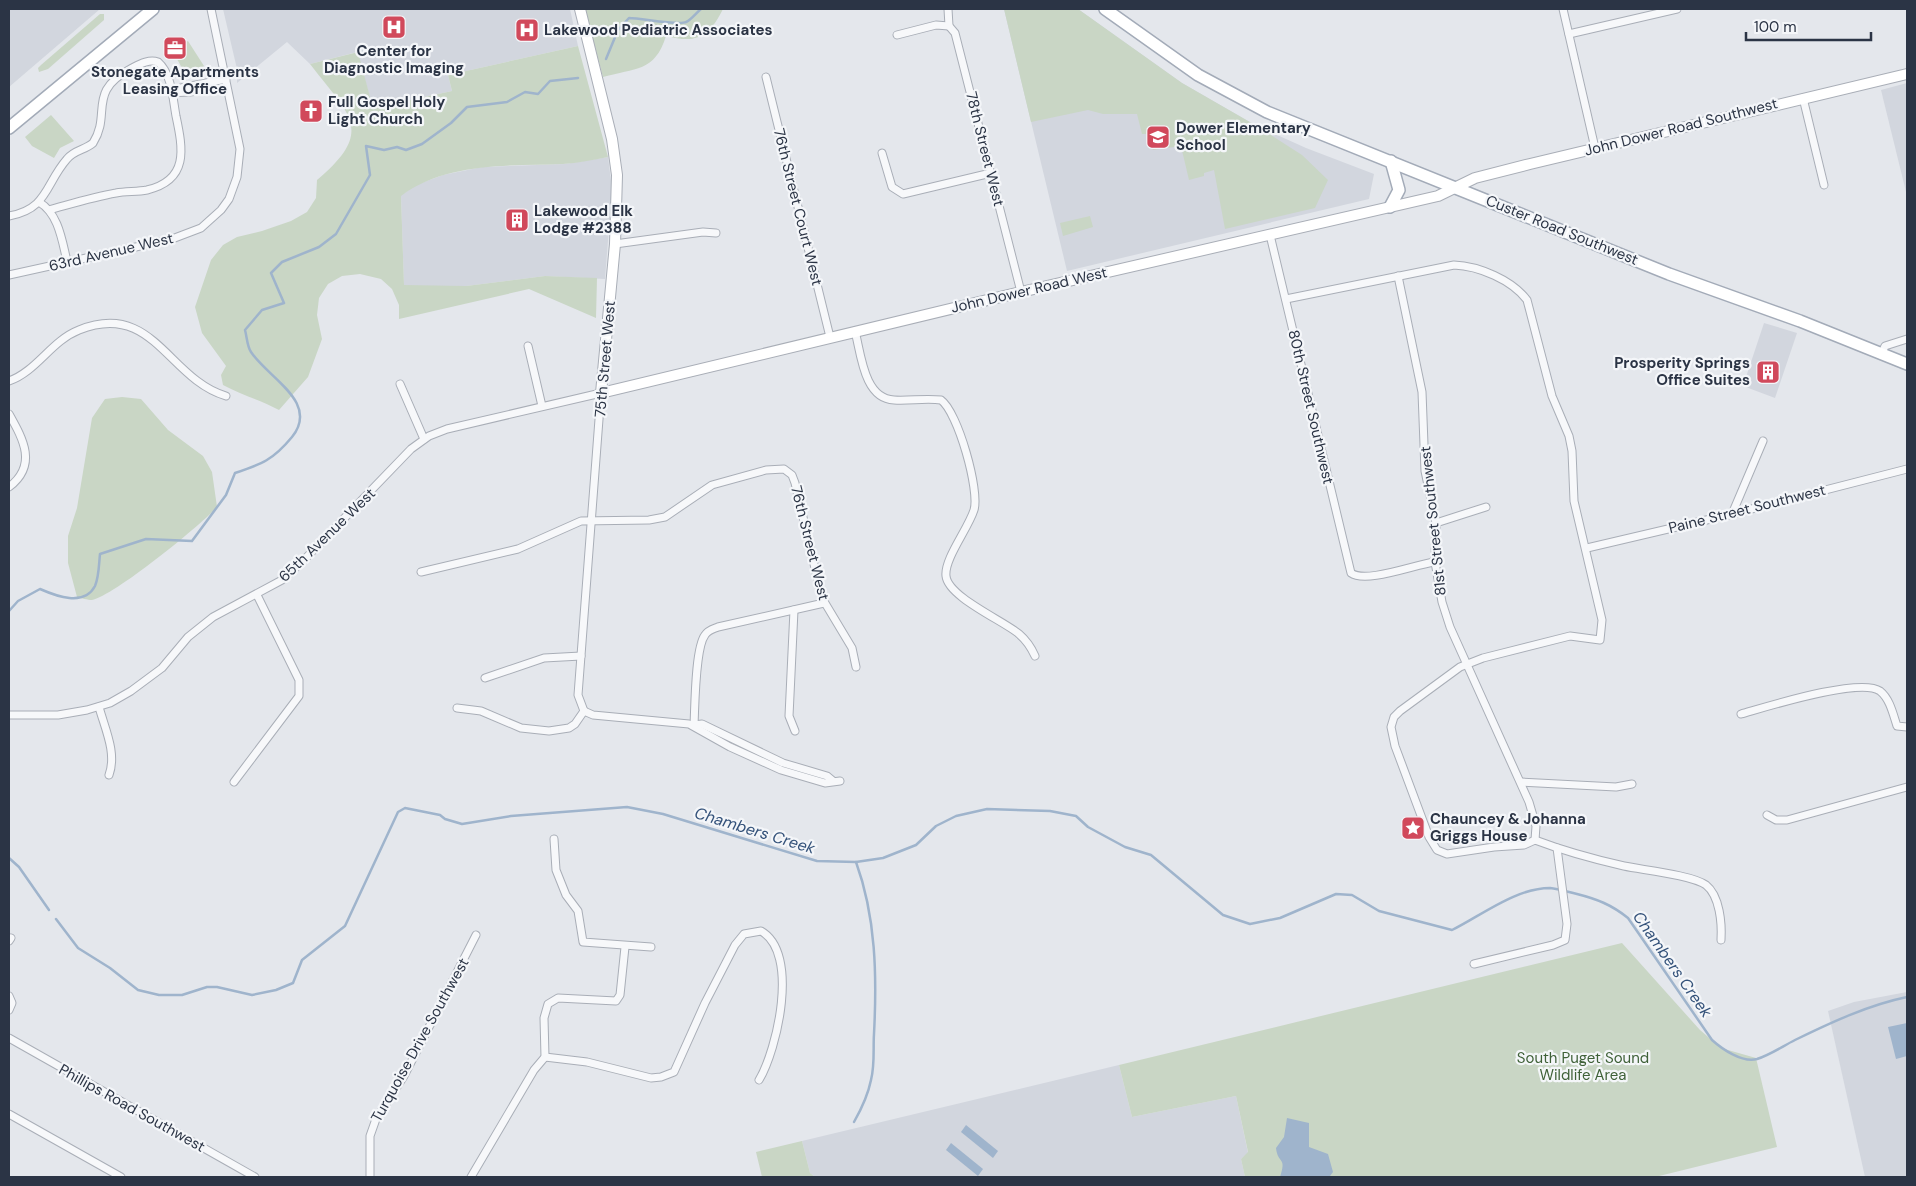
<svg xmlns="http://www.w3.org/2000/svg" width="1916" height="1186" font-family="'DM Sans',sans-serif">
<rect width="100%" height="100%" fill="#e4e7ec"/>
<!-- built -->
<g fill="#d2d6de">
<polygon points="9,9 100,9 9,87"/>
<polygon points="223,9 570,9 578,46 448,75 452,91 373,108 357,52 310,64 287,42 237,83 237,69"/>
<polygon points="1004,9 1078,9 1182,83 1255,125 1306,148 1374,174 1369,199 1067,271"/>
<polygon points="1907,83 1907,196 1881,90"/>
<polygon points="608,157 612,189 605,279 545,276 466,286 404,286 401,195 416,185 443,175 482,167 565,164"/>
<polygon points="1764,323 1797,333 1775,398 1743,386"/>
<polygon points="1907,992 1907,1177 1865,1177 1828,1011 1854,1002"/>
<polygon points="1119,1065 1132,1117 1236,1096 1248,1153 1241,1159 1245,1177 815,1177 810,1173 802,1141"/>
</g>
<!-- green -->
<g fill="#c9d6c5">
<path d="M585 9H723C709 37 697 44 666 36 655 72 635 68 603 77Z"/>
<polygon points="1004,9 1078,9 1182,83 1255,125 1302,155 1328,180 1315,208 1225,229 1214,170 1204,173 1204,176 1189,180 1181,146 1153,150 1147,142 1150,138 1162,135 1163,133 1157,129 1154,134 1142,134 1137,114 1103,114 1088,110 1031,122"/>
<polygon points="100,14 104,14 104,20 48,69 39,72 38,68 41,65"/>
<polygon points="188,41 204,66 187,77 177,59 187,52 183,44"/>
<path d="M578 46 608 157C593 160 578 163 563 164 509 166 446 162 401 196L404 285 466 286 545 276 597 278 596 318 529 289 399 319V305L392 289 381 279 360 274 342 276 328 284 319 298 317 315 322 339 308 377 279 410C261 400 241 395 223 385L221 375 226 366 202 333 195 307 211 260 223 245 237 237 262 231 291 221 307 212 316 198 317 180C377 130 348 114 310 64L358 52 373 108 452 91 448 75Z"/>
<polygon points="51,115 74,141 60,148 54,158 32,146 25,137"/>
<polygon points="1090,216 1093,227 1063,236 1060,223"/>
<path d="M122 397 141 399 168 430 203 456 212 472 217 507C201 525 114 596 92 600 88 600 81 598 77 597L68 563V536L77 508 92 418 105 399Z"/>
<polygon points="1622,943 1700,1030 1721,1048 1756,1058 1777,1147 1655,1177 1245,1177 1241,1159 1248,1152 1236,1096 1132,1117 1119,1065"/>
<polygon points="802,1141 810,1173 815,1177 762,1177 756,1152"/>
</g>
<!-- water -->
<g fill="#9fb4cc">
<polygon points="1907,1023 1907,1056 1896,1059 1888,1027"/>
<path d="M1287 1118 1309 1123V1147L1328 1154 1333 1172 1330 1176 1280 1177C1287 1156 1278 1165 1276 1148L1284 1137Z"/>
<polygon points="966,1125 998,1151 993,1158 961,1132"/>
<polygon points="951,1143 983,1169 978,1176 946,1150"/>
</g>
<g fill="none" stroke-linecap="round" stroke-linejoin="round">
<!-- stream -->
<g stroke="#9fb4cc" stroke-width="2.5">
<path d="M606 59 618 30 629 18C641 18 679 26 686 22 691 20 696 13 701 9"/>
<path d="M9 611 18 601 40 589C56 596 84 607 95 586 99 577 99 563 100 554L146 539 192 541 226 495 235 473C262 464 273 460 292 437 320 402 268 378 251 352 247 346 247 337 245 330L262 310 284 303 271 273 282 262 319 247 336 234 370 175 366 146 384 150 397 147 406 150 422 144 451 123 467 107 507 102 525 92 538 94 550 81 578 78"/>
<polyline points="9,858 19,867 49,910"/>
<path d="M56 919 78 948 110 968 138 990 159 995H182L207 987H217L252 995 276 990 293 983 302 960 345 926 398 812 405 808 440 815 445 819 462 824 511 816 627 807 663 814 817 861 856 862 883 858 916 845 936 826 956 816 987 809 1050 811 1076 816 1088 827 1125 847 1151 855 1223 915 1250 924 1280 918 1336 894 1352 895 1379 911 1452 930C1482 915 1516 888 1550 888 1559 889 1568 892 1577 894 1597 899 1612 905 1628 918L1712 1040C1722 1049 1742 1063 1757 1059 1770 1055 1783 1046 1795 1040 1830 1023 1868 1005 1907 997"/>
<path d="M854 1122C862 1108 868 1095 871 1080 875 1065 873 1048 874 1034 877 976 876 917 856 862"/>
</g>
<!-- street casing -->
<g stroke="#a9aeb7" stroke-width="9">
<g id="street">
<polyline points="948,9 949,26 955,33 1021,292"/>
<polyline points="1563,9 1595,148"/>
<polyline points="1569,34 1677,9"/>
<polyline points="897,35 936,25 949,26"/>
<polyline points="766,77 830,337"/>
<polyline points="178,92 181,88 226,79"/>
<path d="M174 93C186 91 199 95 208 84"/>
<polyline points="1803,98 1824,185"/>
<polyline points="882,153 892,187 903,194 991,173"/>
<path d="M39 202C59 214 62 241 67 261"/>
<path d="M9 216C48 209 45 184 67 159 74 150 85 150 93 143 112 113 86 92 132 68 140 64 149 59 158 62 172 74 173 100 176 116 183 149 189 180 147 190 137 192 126 191 116 193 93 197 71 204 49 210"/>
<path d="M1270 235 1351 573C1366 584 1416 564 1435 562"/>
<polyline points="615,244 703,232 716,233"/>
<polyline points="9,275 172,239 201,228 221,210 229,199 237,177 240,149 211,9"/>
<polyline points="1398,276 1422,392 1425,471 1436,523 1435,562 1442,602 1450,627 1529,802 1536,826 1535,840"/>
<path d="M1286 299 1454 265C1479 266 1512 280 1527 300L1552 396 1569 436 1572 451 1574 501 1602 620 1600 640 1570 636 1483 658 1460 667 1400 711 1394 717 1391 727 1395 746 1429 837 1437 850 1447 854 1494 847 1524 845 1535 840"/>
<path d="M855 331C861 354 864 399 894 400 910 401 925 398 941 400 958 412 980 491 974 510 968 529 944 559 946 576 948 597 1004 621 1019 634 1026 640 1031 647 1035 656"/>
<polyline points="528,346 542,406"/>
<polyline points="1881,355 1885,346 1907,339"/>
<path d="M9 381C37 371 51 341 79 330 153 300 168 379 226 396"/>
<polyline points="400,384 424,439"/>
<path d="M9 414C23 439 38 465 9 487"/>
<polyline points="1732,514 1763,441"/>
<polyline points="1436,523 1486,507"/>
<polyline points="1587,548 1732,514 1907,469"/>
<polyline points="421,572 518,549 581,521 649,520 665,517 712,485 766,470 784,469 792,475 795,483 822,598 852,648 856,667"/>
<polyline points="794,610 789,716 795,731"/>
<polyline points="485,678 544,658 581,656"/>
<path d="M99 707C105 729 117 753 109 775"/>
<polyline points="457,708 481,711 521,728 549,731 569,728 575,724 584,711"/>
<polyline points="584,711 593,715 689,724 730,747 781,770 825,783 840,781"/>
<path d="M1741 714C1766 707 1860 677 1880 691 1890 699 1893 714 1897 726L1907 727"/>
<polyline points="9,715 58,715 87,710 110,703 131,691 162,668 188,637 213,617 282,580 302,562 411,449 429,436 447,429 601,393 578,695 584,711"/>
<path d="M694 725C695 707 695 648 705 635 708 630 713 629 718 627L824 603"/>
<polyline points="694,725 702,724 783,763 827,776 833,781"/>
<polyline points="234,782 299,696 299,680 257,595"/>
<polyline points="1521,782 1616,787 1632,784"/>
<polyline points="1767,815 1776,820 1787,820 1907,787"/>
<polyline points="554,839 556,870 566,895 578,911 583,942 651,947"/>
<path d="M1535 840C1564 851 1593 859 1624 866 1643 870 1692 875 1706 885 1720 896 1722 924 1721 940"/>
<polyline points="9,941 11,938"/>
<polyline points="1474,964 1553,945 1565,940 1567,924 1557,848"/>
<polyline points="9,996 12,1003 9,1010"/>
<polyline points="9,1038 255,1177"/>
<path d="M545 1057 587 1062 651 1078 661 1077 674 1072 705 1003 735 945 744 934 761 931C800 953 777 1050 759 1080"/>
<polyline points="9,1114 121,1177"/>
<polyline points="370,1177 370,1136 376,1119 404,1076 476,935"/>
<polyline points="471,1177 534,1070 545,1057 544,1018 548,1004 558,998 616,1001 620,995 625,947"/>
</g>
</g>
<!-- secondary casing -->
<g stroke="#a9aeb7" stroke-width="12">
<polyline id="secondary" points="580,9 612,139 617,175 615,244 601,393 1021,292 1438,196 1475,178 1530,164 1907,74"/>
</g>
<!-- primary casing -->
<g stroke="#a3abb8" stroke-width="14">
<g id="primary">
<polyline points="1105,9 1198,75 1267,112 1669,274 1800,321 1907,364"/>
<polyline points="9,128 153,9"/>
<polyline points="1390,207 1399,190 1391,161"/>
</g>
</g>
<!-- street -->
<use href="#street" stroke="#f7f8fa" stroke-width="7"/>
<!-- secondary -->
<use href="#secondary" stroke="#fff" stroke-width="10"/>
<!-- primary -->
<use href="#primary" stroke="#fff" stroke-width="11"/>
</g>
<!-- icons -->
<defs>
<g id="hospital-square" transform="scale(1.25)"><rect x="-9" y="-9" width="18" height="18" rx="4" fill="#d1495b" stroke="#f4f6f9"/><path d="M-5-5h3v3.5h4V-5h3V5h-3V1.5h-4V5h-3Z" fill="#fff"/></g>
<g id="office-square" transform="scale(1.25)"><rect x="-9" y="-9" width="18" height="18" rx="4" fill="#d1495b" stroke="#f4f6f9"/><path d="M-6-3h4V-5.5h4V-3h4V5H-6ZM-1-4.5V-3h2v-1.5ZM-6 0V1H6V0Z" fill="#fff"/></g>
<g id="church-square" transform="scale(1.25)"><rect x="-9" y="-9" width="18" height="18" rx="4" fill="#d1495b" stroke="#f4f6f9"/><path d="M-1.2-6h2.4v3.5h3.3v2.4h-3.3V6h-2.4V-.1h-3.3v-2.4h3.3Z" fill="#fff"/></g>
<g id="school-square" transform="scale(1.25)"><rect x="-9" y="-9" width="18" height="18" rx="4" fill="#d1495b" stroke="#f4f6f9"/><path d="M0-5L7-2L0 1L-7-2ZM-4 1L0 2.5L4 1V4Q0 6-4 4Z" fill="#fff"/></g>
<g id="building-square" transform="scale(1.25)"><rect x="-9" y="-9" width="18" height="18" rx="4" fill="#d1495b" stroke="#f4f6f9"/><path d="M-4-6H4V6H1V3H-1V6H-4ZM-2.5-4.3h1.7v1.8h-1.7ZM.8-4.3h1.7v1.8H.8ZM-2.5-1h1.7V.8h-1.7ZM.8-1h1.7V.8H.8Z" fill="#fff"/></g>
<g id="sight-square" transform="scale(1.25)"><rect x="-9" y="-9" width="18" height="18" rx="4" fill="#d1495b" stroke="#f4f6f9"/><path d="M0-6L1.8-2.2L6-1.7L2.9 1.2L3.7 5.4L0 3.3L-3.7 5.4L-2.9 1.2L-6-1.7L-1.8-2.2Z" fill="#fff"/></g>
</defs>
<g fill-rule="evenodd">
<use href="#hospital-square" x="394" y="27"/>
<use href="#hospital-square" x="527" y="30"/>
<use href="#office-square" x="175" y="48"/>
<use href="#church-square" x="311" y="111"/>
<use href="#school-square" x="1158" y="137"/>
<use href="#building-square" x="517" y="220"/>
<use href="#building-square" x="1768" y="372"/>
<use href="#sight-square" x="1413" y="828"/>
</g>
<g text-anchor="middle" stroke-width="4.5" stroke-linejoin="round" paint-order="stroke">
<!-- poi labels -->
<g font-size="15" font-weight="bold" fill="#2b3445" stroke="#f4f6f9" text-anchor="start">
<text x="544" y="35">Lakewood Pediatric Associates</text>
<text x="394" y="56" text-anchor="middle">Center for<tspan x="394" dy="17">Diagnostic Imaging</tspan></text>
<text x="175" y="77" text-anchor="middle">Stonegate Apartments<tspan x="175" dy="17">Leasing Office</tspan></text>
<text x="328" y="107">Full Gospel Holy<tspan x="328" dy="17">Light Church</tspan></text>
<text x="1176" y="133">Dower Elementary<tspan x="1176" dy="17">School</tspan></text>
<text x="534" y="216">Lakewood Elk<tspan x="534" dy="17">Lodge #2388</tspan></text>
<text x="1750" y="368" text-anchor="end">Prosperity Springs<tspan x="1750" dy="17">Office Suites</tspan></text>
<text x="1430" y="824">Chauncey &amp; Johanna<tspan x="1430" dy="17">Griggs House</tspan></text>
</g>
<!-- street labels -->
<g font-size="15" fill="#2b3445" stroke="#f4f6f9">
<text transform="translate(1681 127) rotate(-14)" y="5">John Dower Road Southwest</text>
<text transform="translate(985 149) rotate(76)" y="5">78th Street West</text>
<text transform="translate(798 207) rotate(76)" y="5">76th Street Court West</text>
<text transform="translate(1562 230) rotate(22)" y="5">Custer Road Southwest</text>
<text transform="translate(111 252) rotate(-13)" y="5">63rd Avenue West</text>
<text transform="translate(1029 290) rotate(-13)" y="5">John Dower Road West</text>
<text transform="translate(605 359) rotate(-85)" y="5">75th Street West</text>
<text transform="translate(1311 407) rotate(77)" y="5">80th Street Southwest</text>
<text transform="translate(1747 509) rotate(-14)" y="5">Paine Street Southwest</text>
<text transform="translate(1433 521) rotate(-96)" y="5">81st Street Southwest</text>
<text transform="translate(327 535) rotate(-44)" y="5">65th Avenue West</text>
<text transform="translate(810 543) rotate(76)" y="5">76th Street West</text>
<text transform="translate(420 1040) rotate(-61)" y="5">Turquoise Drive Southwest</text>
<text transform="translate(132 1108) rotate(29)" y="5">Phillips Road Southwest</text>
</g>
<!-- park labels -->
<g font-size="15" fill="#3f6138" stroke="#f4f6f9">
<text x="1583" y="1063">South Puget Sound<tspan x="1583" dy="17">Wildlife Area</tspan></text>
</g>
<!-- water labels -->
<g font-size="16" font-style="italic" fill="#34527a" stroke="#f4f6f9">
<text transform="translate(755 830) rotate(17)" y="6">Chambers Creek</text>
<text transform="translate(1673 964) rotate(55)" y="6">Chambers Creek</text>
</g>
</g>
<!-- border -->
<rect width="1916" height="1186" fill="none" stroke="#2b3445" stroke-width="20"/>
<!-- scale -->
<path d="M1746 32v8h125v-8" fill="none" stroke="#2b3445" stroke-width="2.5"/>
<text x="1754" y="32" font-size="15" fill="#2b3445" stroke="#f4f6f9" stroke-width="4" paint-order="stroke">100 m</text>
</svg>
